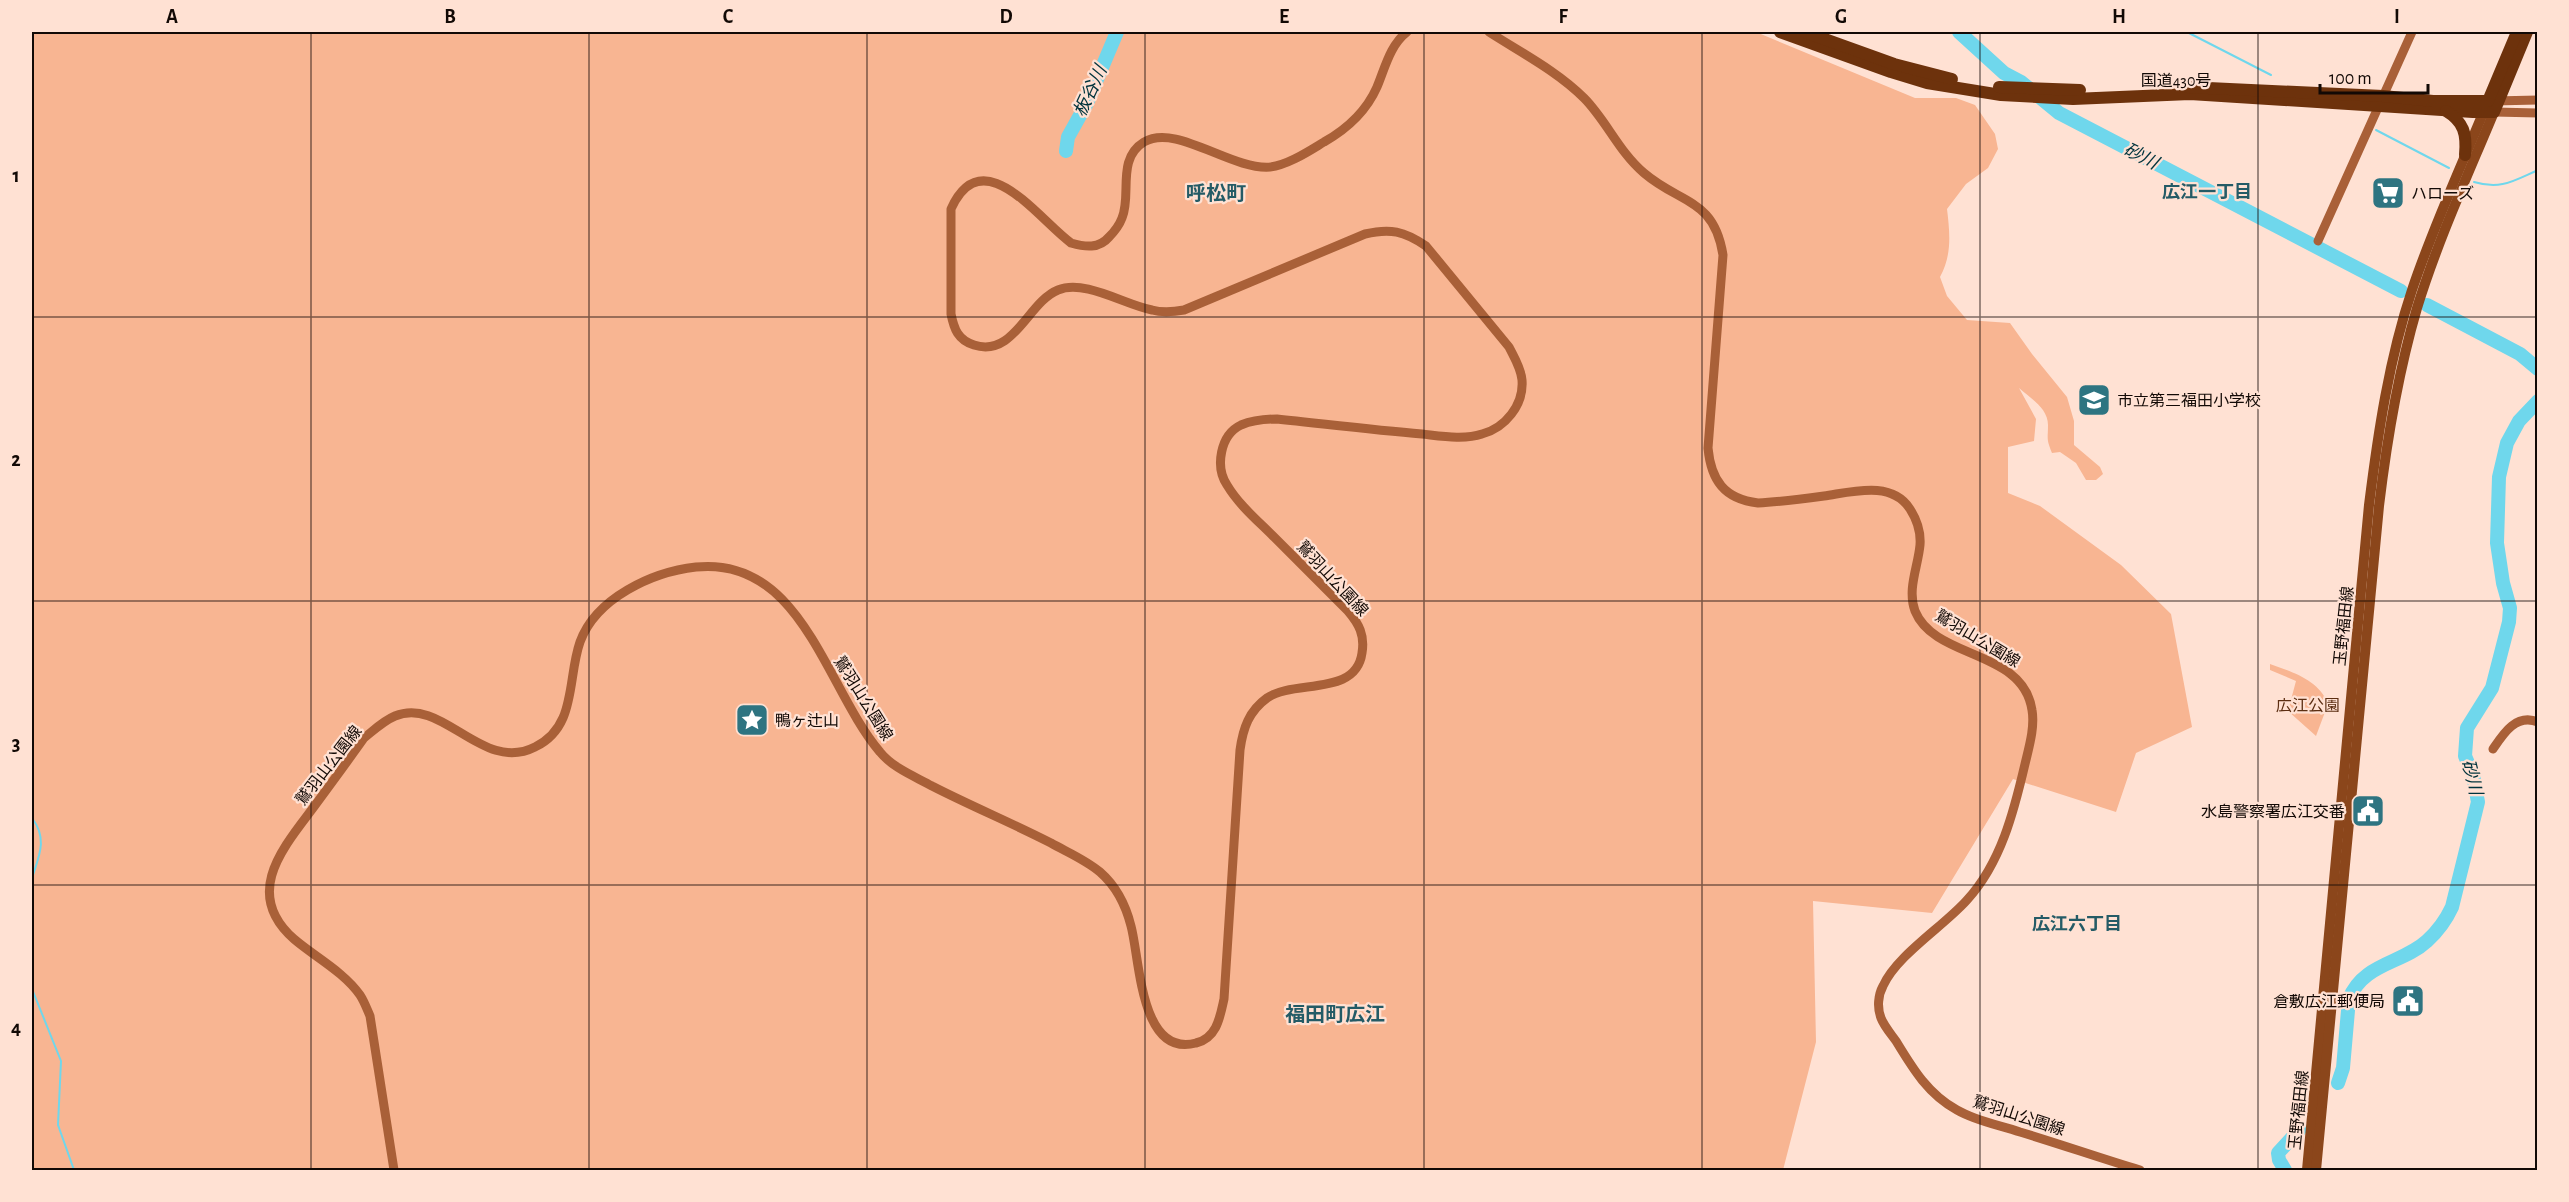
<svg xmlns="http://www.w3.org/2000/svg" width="2569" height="1202" font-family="'Alegreya Sans','Noto Sans JP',sans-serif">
<rect width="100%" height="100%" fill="#ffe1d3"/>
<!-- green -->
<g fill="#f8b592">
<path d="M32 32H1756L1915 98H1956L1975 105 1995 134 1998 149 1988 168 1966 184 1947 209C1950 234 1952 255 1940 277L1947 296 1967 320 2010 323 2032 354 2067 397 2074 421V445L2100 467 2103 474 2096 480H2086L2076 463 2060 452 2052 453C2046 438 2048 440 2048 425 2048 408 2030 398 2019 388L2036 419 2034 441 2008 447V493L2040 506 2121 565 2171 614 2192 727 2136 753 2116 812 2013 779 1932 913 1813 901 1816 1042 1783 1170H32Z"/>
<path d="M2270 664C2292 672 2319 680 2328 704L2316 736 2288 711 2296 681 2270 670Z"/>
</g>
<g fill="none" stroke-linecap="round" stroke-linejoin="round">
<!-- stream -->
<g stroke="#6fd7ec" stroke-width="2">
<polyline points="2187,32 2271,75"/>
<polyline points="2376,130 2449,168"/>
<path d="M2474 182C2501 190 2513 181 2538 170"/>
<path d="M32 818C48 839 39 856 32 878"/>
<polyline points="32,902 32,914"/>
<polyline points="32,989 61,1061 58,1125 74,1170"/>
</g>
<!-- river -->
<g stroke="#6fd7ec" stroke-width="14">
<polyline points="1959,32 2004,73 2021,82 2059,113 2401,291"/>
<polyline points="1066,151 1068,137 1087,103 1117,32"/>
<polyline points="2427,305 2520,354 2538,369"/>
<path d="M2338 1083 2343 1068 2349 999C2363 963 2402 964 2427 941 2438 931 2446 920 2452 907L2478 802 2473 775 2465 756 2467 728 2492 688 2509 622 2510 608 2503 583 2497 543 2499 477 2507 443 2519 421 2538 401"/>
<polyline points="2285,1170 2279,1160 2278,1153 2300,1129"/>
</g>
<!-- secondary -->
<g stroke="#a96038" stroke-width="9">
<path d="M1489 32C1520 52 1557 71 1584 98 1606 120 1619 152 1644 173 1680 204 1714 198 1723 255L1708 448C1711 480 1724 499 1758 503 1780 502 1802 499 1824 496 1852 492 1892 480 1910 509 1917 520 1921 532 1920 545 1918 567 1907 589 1915 611 1935 660 2023 649 2032 710 2035 727 2029 747 2025 764 2014 811 2001 863 1967 900 1944 926 1897 955 1883 986 1878 995 1877 1008 1881 1018 1884 1026 1891 1034 1896 1041 1913 1069 1928 1094 1957 1110 1976 1121 1999 1125 2020 1132 2060 1144 2100 1158 2140 1170"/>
<polyline points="2493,101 2538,100"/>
<polyline points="2494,112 2538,113"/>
<polyline points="2318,241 2412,32"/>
<path d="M2493 749C2503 734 2516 713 2538 722"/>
<path d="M394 1170 370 1016C367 1009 364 1001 360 995 344 972 315 957 294 939 243 894 282 849 313 808 330 785 347 762 364 738 374 730 383 721 395 716 443 696 482 774 535 747 577 727 567 679 580 642 596 598 652 572 696 567 802 556 826 689 880 752 893 768 914 776 932 786 971 806 1012 823 1051 843 1067 852 1086 860 1100 872 1116 886 1126 906 1131 926 1140 959 1140 1058 1196 1043 1217 1038 1220 1017 1224 999L1240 750C1243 728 1249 711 1267 698 1294 679 1356 697 1362 653 1365 635 1359 624 1348 611 1323 586 1298 561 1273 536 1257 520 1239 505 1227 485 1215 467 1220 435 1241 425 1253 420 1264 419 1277 419 1325 424 1374 430 1422 434 1441 436 1464 440 1482 434 1505 428 1524 405 1522 380 1521 368 1514 357 1509 347L1426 246C1404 231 1390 228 1365 234L1184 310C1173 312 1163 313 1152 310 1125 305 1085 279 1058 290 1028 302 1014 358 974 345 958 340 954 329 951 314V209C983 139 1038 219 1071 243 1085 247 1099 249 1109 237 1114 232 1119 226 1122 218 1132 195 1116 159 1144 142 1176 123 1231 170 1270 167 1288 165 1309 151 1324 142 1347 129 1366 112 1377 87 1385 68 1390 45 1407 32"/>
</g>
<!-- primary -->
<g stroke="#8b461b" stroke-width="10">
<path d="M2307 1170 2369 505C2378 433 2389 359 2412 290 2433 227 2461 167 2486 106"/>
<path d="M2316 1170 2379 506C2387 439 2398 373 2417 308 2438 240 2467 177 2494 112"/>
</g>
<!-- highway -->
<g stroke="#6d320c" stroke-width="12">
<polyline points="1780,32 1891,72 1927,83 2001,95 2073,99 2190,94 2473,112 2494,112 2527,32"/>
<polyline points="1805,32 1894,64 1952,79"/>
<polyline points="1999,87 2080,90"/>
<polyline points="2187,87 2383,96 2433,101 2488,101 2517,32"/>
<path d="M2446 111C2464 122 2467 134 2465 155"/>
</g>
</g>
<!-- grid -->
<path fill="none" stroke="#120905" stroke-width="1.5" stroke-opacity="0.55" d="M311 32V1170M589 32V1170M867 32V1170M1145 32V1170M1424 32V1170M1702 32V1170M1980 32V1170M2258 32V1170M32 317H2538M32 601H2538M32 885H2538"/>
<!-- icons -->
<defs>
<g id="supermarket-square" transform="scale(1.725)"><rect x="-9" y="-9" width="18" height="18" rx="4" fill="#2e7481" stroke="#ffe1d3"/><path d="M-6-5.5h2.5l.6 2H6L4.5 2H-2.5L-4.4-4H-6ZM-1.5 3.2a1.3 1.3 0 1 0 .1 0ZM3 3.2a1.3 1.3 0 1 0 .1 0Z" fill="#fff"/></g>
<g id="school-square" transform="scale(1.725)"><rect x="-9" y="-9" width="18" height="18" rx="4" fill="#2e7481" stroke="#ffe1d3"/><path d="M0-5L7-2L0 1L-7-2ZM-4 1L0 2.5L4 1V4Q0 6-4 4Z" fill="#fff"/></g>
<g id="sight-square" transform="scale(1.725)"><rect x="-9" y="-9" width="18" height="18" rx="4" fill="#2e7481" stroke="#ffe1d3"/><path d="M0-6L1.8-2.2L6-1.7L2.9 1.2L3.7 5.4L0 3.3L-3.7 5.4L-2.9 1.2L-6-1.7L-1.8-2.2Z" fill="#fff"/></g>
<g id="civic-square" transform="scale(1.725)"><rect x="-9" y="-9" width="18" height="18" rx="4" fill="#2e7481" stroke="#ffe1d3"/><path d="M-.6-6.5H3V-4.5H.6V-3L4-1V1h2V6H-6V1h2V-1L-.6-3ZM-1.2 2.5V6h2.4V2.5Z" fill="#fff"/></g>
</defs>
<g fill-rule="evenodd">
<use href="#supermarket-square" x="2388" y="193"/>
<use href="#school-square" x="2094" y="400"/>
<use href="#sight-square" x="752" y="720"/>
<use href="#civic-square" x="2368" y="811"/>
<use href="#civic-square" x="2408" y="1001"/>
</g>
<g text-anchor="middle" stroke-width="4.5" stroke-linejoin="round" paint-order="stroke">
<!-- street labels -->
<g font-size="16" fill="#120905" stroke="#ffe1d3">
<text x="2176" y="86">国道430号</text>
<text transform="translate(1333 578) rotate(47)" y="6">鷲羽山公園線</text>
<text transform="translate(2343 626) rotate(-84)" y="6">玉野福田線</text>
<text transform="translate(1978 638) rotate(31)" y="6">鷲羽山公園線</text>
<text transform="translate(864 698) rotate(58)" y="6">鷲羽山公園線</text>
<text transform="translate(328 765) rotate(-52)" y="6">鷲羽山公園線</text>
<text transform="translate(2298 1110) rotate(-84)" y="6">玉野福田線</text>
<text transform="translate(2019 1115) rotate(18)" y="6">鷲羽山公園線</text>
</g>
<!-- poi labels -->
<g font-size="16" fill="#120905" stroke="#ffe1d3" text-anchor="start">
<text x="2411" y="199">ハローズ</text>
<text x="2117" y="406">市立第三福田小学校</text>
<text x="775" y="726">鴨ヶ辻山</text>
<text x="2345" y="817" text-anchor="end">水島警察署広江交番</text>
<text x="2385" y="1007" text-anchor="end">倉敷広江郵便局</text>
</g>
<!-- park labels -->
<g font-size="16" fill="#5c2e12" stroke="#ffe1d3">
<text x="2308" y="711">広江公園</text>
</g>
<!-- water labels -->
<g font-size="18" font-style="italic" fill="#00333c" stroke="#ffe1d3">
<text transform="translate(1090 91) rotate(-65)" y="6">板谷川</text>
<text transform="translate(2141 156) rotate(27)" y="6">砂川</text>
<text transform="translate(2472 777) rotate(76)" y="6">砂川</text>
</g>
<!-- neighbourhood labels -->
<g font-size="18" font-weight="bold" fill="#245b66" stroke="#ffe1d3">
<text x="2207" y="198">広江一丁目</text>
<text x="2077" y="930">広江六丁目</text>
</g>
<!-- quarter labels -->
<g font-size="20" font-weight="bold" fill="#245b66" stroke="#ffe1d3">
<text x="1216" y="200">呼松町</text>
<text x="1335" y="1021">福田町広江</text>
</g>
</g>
<!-- border -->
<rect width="2569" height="1202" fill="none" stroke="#ffe1d3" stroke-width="66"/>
<!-- scale -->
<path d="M2320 84v9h108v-9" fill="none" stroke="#120905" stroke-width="3"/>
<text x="2329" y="84" font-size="18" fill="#120905" stroke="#ffe1d3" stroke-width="4.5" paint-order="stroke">100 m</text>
<rect x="33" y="33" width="2503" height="1136" fill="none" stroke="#120905" stroke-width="2"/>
<g font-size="20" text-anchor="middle" font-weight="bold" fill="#120905">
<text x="172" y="23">A</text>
<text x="450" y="23">B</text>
<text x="728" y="23">C</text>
<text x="1006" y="23">D</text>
<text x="1284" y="23">E</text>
<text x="1563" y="23">F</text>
<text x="1841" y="23">G</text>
<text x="2119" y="23">H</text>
<text x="2397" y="23">I</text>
<text x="16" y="182">1</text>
<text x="16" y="466">2</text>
<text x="16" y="750">3</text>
<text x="16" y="1034">4</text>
</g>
</svg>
